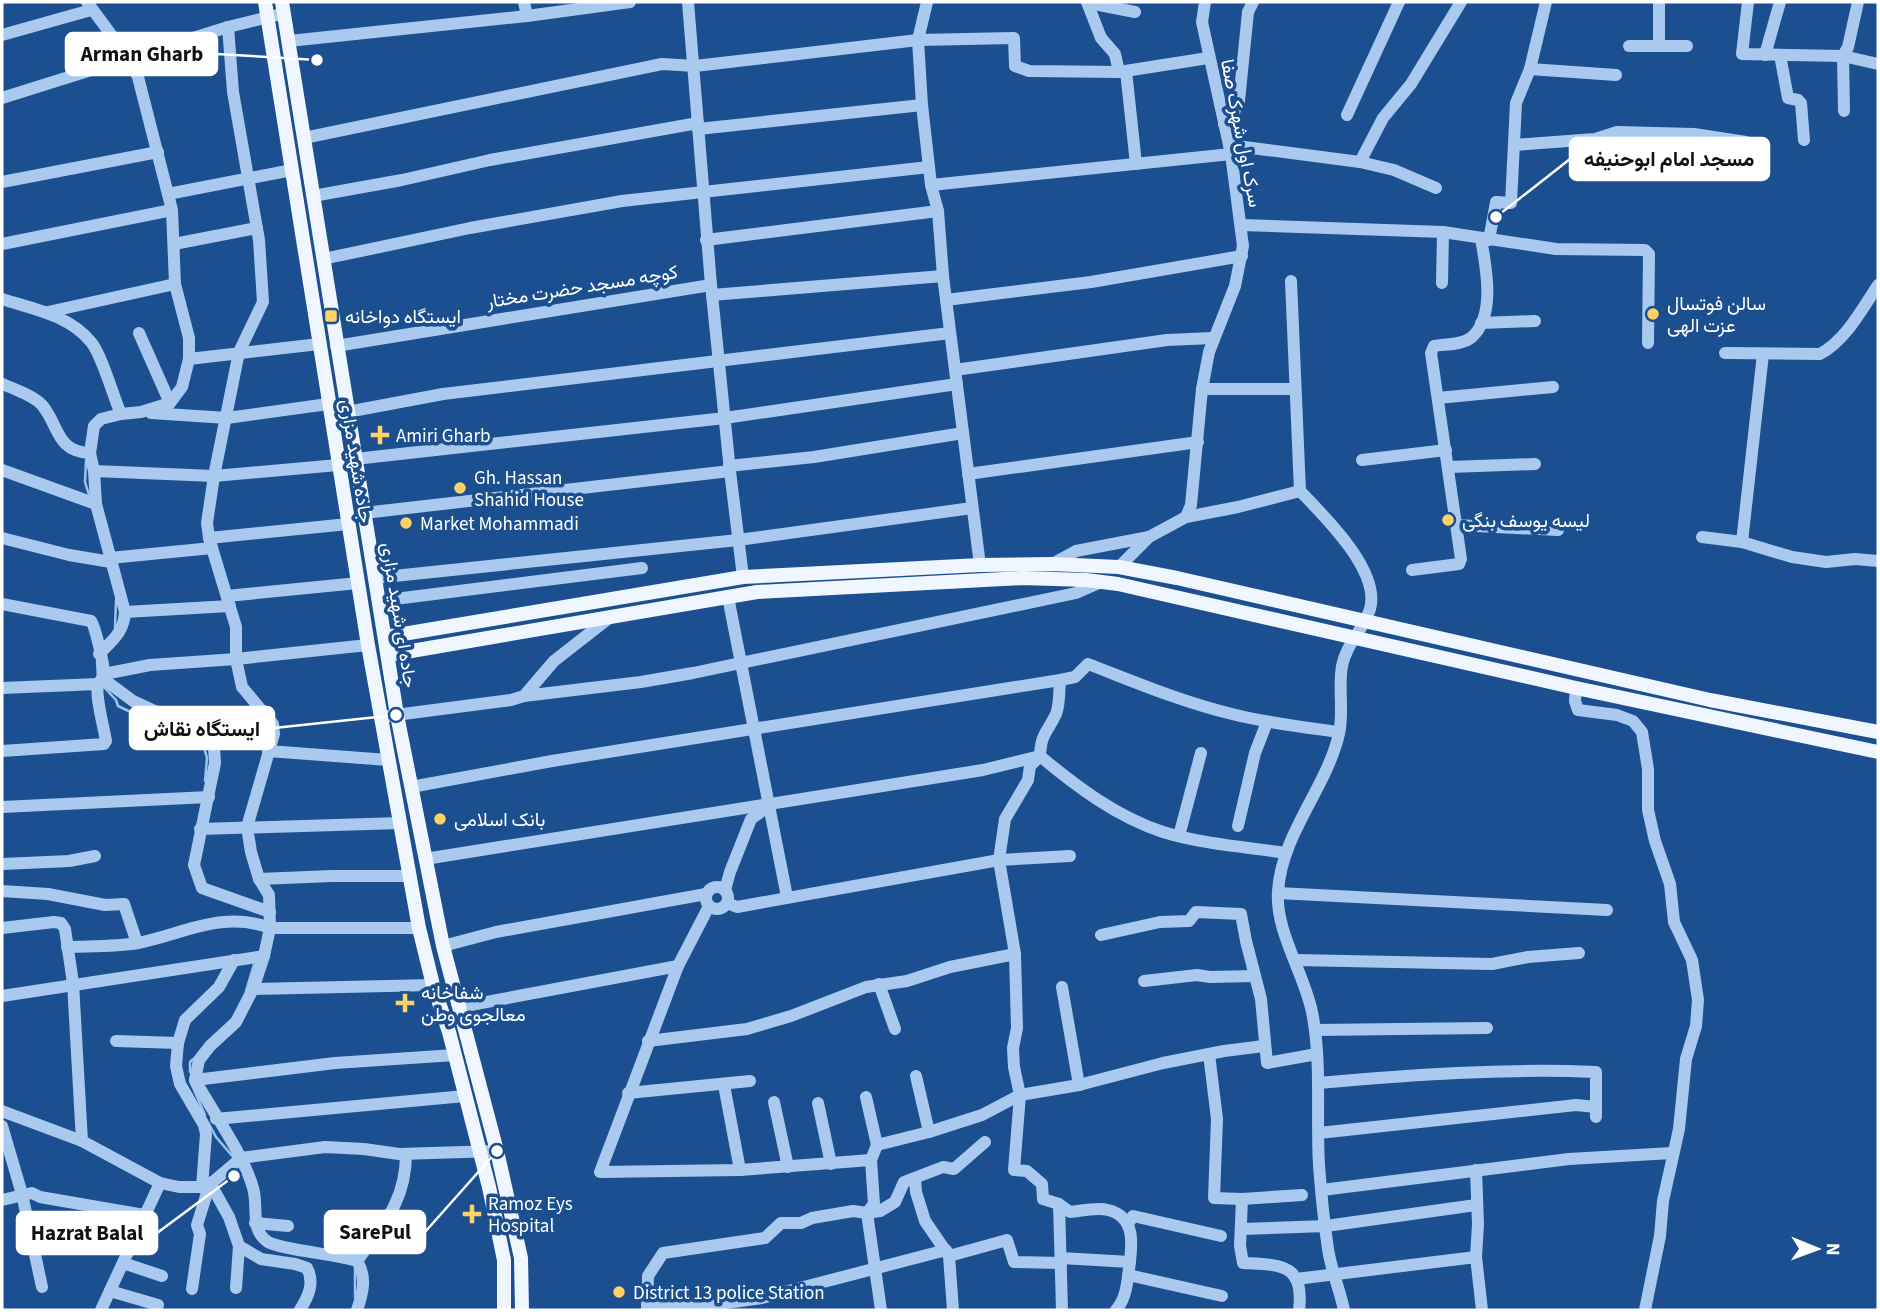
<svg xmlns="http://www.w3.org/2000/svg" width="1880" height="1312" font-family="'Source Sans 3',Vazirmatn,sans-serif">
<rect width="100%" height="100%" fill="#1b4f8f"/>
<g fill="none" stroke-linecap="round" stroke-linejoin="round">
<!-- stream -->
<g stroke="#9cc4f0" stroke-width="2.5">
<polyline points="86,461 85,482 89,495"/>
<polyline points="115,628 116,600"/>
<polyline points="97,662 98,677"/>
<polyline points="103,686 116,700 118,706 137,715 150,715"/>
<polyline points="202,740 207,758 205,781"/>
<polyline points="246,991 255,961"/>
<polyline points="190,1072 190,1062 193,1059"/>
<polyline points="191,1083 205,1115"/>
<polyline points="209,1124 216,1137 234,1158"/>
<polyline points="355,1297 355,1269"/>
</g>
<!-- minor -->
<g stroke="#a9c9ee" stroke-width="12">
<path d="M87 2 130 60 138 77 172 210 175 284 189 338V359L182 387 170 403 141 412 121 414 101 419 94 426 90 453 94 471 96 504 125 612C124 632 112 641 99 654"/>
<polyline points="524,2 527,16"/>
<polyline points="688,2 711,285 730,471 743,577"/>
<polyline points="927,2 918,40 922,105 931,185 938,211 943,276 980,565"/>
<polyline points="1087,2 1101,38 1115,54 1119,72"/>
<polyline points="1748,2 1742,54 1843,56 1878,64"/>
<polyline points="1089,3 1135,12"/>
<path d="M228 27 233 92 259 240 263 302 239 352 214 476 207 523 209 538 236 627V659L242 687 273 724 274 734 247 827 251 852 259 879 269 895 270 928 264 956 253 989 236 1022 210 1046 199 1060 195 1080C212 1111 244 1155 253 1188 259 1208 249 1229 268 1242 282 1250 336 1254 357 1261 367 1277 363 1293 357 1310"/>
<polyline points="2,35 91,10"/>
<polyline points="289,41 527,16 630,2"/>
<polyline points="1659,45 1659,2"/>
<polyline points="1629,46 1687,46"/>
<polyline points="1765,55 1780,2"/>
<polyline points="1780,55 1788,98 1798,100 1801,103 1804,140"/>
<polyline points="1530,69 1616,75"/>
<polyline points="1126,71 1136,164"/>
<polyline points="2,98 228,27 277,15"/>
<polyline points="1844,111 1843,56 1848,47 1858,2"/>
<polyline points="1347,115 1399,2"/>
<polyline points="1224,124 1230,121 1239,101 1248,12 1253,2"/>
<polyline points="698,129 922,105"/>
<polyline points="304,138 662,64 695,66 918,40 1014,38 1015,66 1029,71 1119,72 1208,58"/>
<polyline points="1229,145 1360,162 1394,170 1436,188"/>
<polyline points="1514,145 1595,139 1617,132 1694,134 1746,142"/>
<polyline points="1360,162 1383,118 1411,84 1461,2"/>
<polyline points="2,182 158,152"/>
<polyline points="931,185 1231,154"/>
<polyline points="168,194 292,170"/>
<polyline points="313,196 402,180 490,160 698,123"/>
<polyline points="1241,225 1443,232 1556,249 1645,250 1649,254 1648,343"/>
<polyline points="706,240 938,211"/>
<polyline points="1489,240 1496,202 1511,203 1516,103 1530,69 1546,2"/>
<polyline points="2,244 172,210"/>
<polyline points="174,244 257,228"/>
<polyline points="323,259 470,228 622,201 929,167"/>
<path d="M1291 281 1300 491C1324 516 1381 571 1370 609 1364 629 1346 644 1342 666 1338 688 1344 712 1339 734 1326 789 1282 833 1278 891 1275 931 1304 973 1312 1012 1322 1062 1316 1114 1319 1165 1321 1193 1324 1222 1328 1249 1331 1270 1340 1290 1344 1310"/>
<polyline points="1442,283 1443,232"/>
<polyline points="712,295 943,276"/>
<path d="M2 299C33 309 69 315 91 342 102 355 113 396 121 414"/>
<polyline points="946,300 1091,282 1242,256"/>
<polyline points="48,312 175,284"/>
<polyline points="1481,323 1535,321"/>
<polyline points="139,333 170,403"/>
<polyline points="336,346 711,285"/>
<path d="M1725 353 1820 354C1846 340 1862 309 1878 285"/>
<polyline points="189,359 319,344"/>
<polyline points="955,370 1167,340 1213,338"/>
<path d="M3 384C15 390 33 395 42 405 59 425 56 452 90 453"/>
<polyline points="1202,389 1295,389"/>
<polyline points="1438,398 1553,387"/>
<polyline points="347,412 443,394 950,333"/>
<polyline points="151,413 227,418 328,404"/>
<polyline points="355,459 725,418 957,384"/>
<polyline points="1362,460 1446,450"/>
<polyline points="729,466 814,457 963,433"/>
<polyline points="1449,467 1535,464"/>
<polyline points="2,470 96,504"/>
<polyline points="94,471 214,476 338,465"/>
<polyline points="968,474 1198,442"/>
<polyline points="364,513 730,471"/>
<polyline points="1186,517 1191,505 1202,389 1209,352 1235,286 1243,246 1231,154 1202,22 1205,2"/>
<polyline points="1456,525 1558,530"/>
<polyline points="1702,537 1742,542 1792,557 1826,562 1855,559 1878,561"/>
<polyline points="2,538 69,555 111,562"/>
<polyline points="209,538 348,524"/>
<polyline points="1742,542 1763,354"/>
<polyline points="110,558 212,548"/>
<polyline points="1052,564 1076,551 1149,537 1186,517 1238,507 1300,491"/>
<polyline points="1119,567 1149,537"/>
<path d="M1412 570 1459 564 1461 559 1431 353 1434 346C1446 344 1463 345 1472 337 1496 315 1486 267 1481 239"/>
<polyline points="375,578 738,540 972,508"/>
<polyline points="227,596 358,583"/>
<polyline points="728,597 787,897"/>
<polyline points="379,601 642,568"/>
<path d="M2 604 91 621C95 626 105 668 104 675 103 678 99 681 98 685 95 696 104 728 106 741L104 744 2 751"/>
<polyline points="125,612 230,606"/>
<polyline points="104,674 150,665 236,659 368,645"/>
<polyline points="102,678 133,701 202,733 209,739 214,748 215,763 194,865 202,888 270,912"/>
<path d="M1060 680C1059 691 1060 704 1056 714 1047 733 1041 733 1040 756L1030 766 1028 780 1005 819 999 860 1015 954 1017 1028 1013 1048 1014 1067 1020 1095 1014 1170 1027 1171 1042 1184 1043 1199 1059 1204 1070 1212C1081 1211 1097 1207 1108 1210 1137 1217 1132 1247 1129 1269 1127 1284 1126 1299 1116 1310"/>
<polyline points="2,688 98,684"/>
<polyline points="1576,688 1575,701 1578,710 1617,715 1633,721 1642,732 1648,769 1648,810 1655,841 1670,884 1674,922 1692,960 1698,1000 1696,1026 1686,1059 1679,1129 1663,1201 1660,1236 1645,1310"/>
<polyline points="524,696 641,682 693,673 1076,593 1101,582"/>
<polyline points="380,717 511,700 524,696 554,661 609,618"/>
<polyline points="268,751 388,760"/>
<path d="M1040 756C1077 787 1117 817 1163 832 1202 844 1246 847 1286 853"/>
<path d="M411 787 552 761 1060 680 1075 677 1088 664C1135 682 1182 702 1232 714 1267 723 1303 727 1339 732"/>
<polyline points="2,807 209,797"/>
<polyline points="1238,826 1255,753 1267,722"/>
<polyline points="200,829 401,823"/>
<polyline points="1179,836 1201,753"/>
<polyline points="425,859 983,770 1040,756"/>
<polyline points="2,864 69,861 95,856"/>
<polyline points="259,879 332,876 409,876"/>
<circle cx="717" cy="898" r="11"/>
<polyline points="725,890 730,872 751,819 766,808"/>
<polyline points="2,891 48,894 105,905 124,904 137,943"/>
<polyline points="1278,893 1607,910"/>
<polyline points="727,903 737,907 999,860 1070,856"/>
<polyline points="708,908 678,966 600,1172 740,1170 871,1160"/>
<polyline points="2,928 54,922 61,923 65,929 73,983 82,1141"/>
<polyline points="1101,935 1160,922 1189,921 1196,912 1241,914 1246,941 1261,999 1267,1063 1317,1054"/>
<polyline points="443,946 496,932 706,894"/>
<path d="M67 947C90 946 115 947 138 943 183 934 223 910 270 928H419"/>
<polyline points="1296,960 1492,964 1528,957 1579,953"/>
<polyline points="1144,981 1197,975 1210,977 1255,976"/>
<polyline points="879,984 895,1029"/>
<polyline points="1062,987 1079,1085"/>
<polyline points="253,989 433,985"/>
<polyline points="2,996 264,956"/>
<polyline points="460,1007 678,966"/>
<polyline points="1315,1030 1487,1028"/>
<polyline points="116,1041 178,1043"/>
<polyline points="648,1041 747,1029 791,1016 866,987 907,981 950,967 1015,954"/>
<polyline points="1209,1054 1217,1119 1214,1198 1242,1199 1302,1195"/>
<polyline points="916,1076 929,1132"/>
<polyline points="195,1080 335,1063 455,1055"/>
<path d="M1318 1083C1411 1075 1503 1068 1596 1072V1117"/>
<polyline points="724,1085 740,1170"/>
<polyline points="628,1093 750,1081"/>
<polyline points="866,1097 877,1145"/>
<polyline points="774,1102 788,1167"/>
<polyline points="818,1103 831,1164"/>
<polyline points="2,1111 82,1141 160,1183 179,1187 202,1187 214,1181 241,1158 325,1147 364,1149 399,1154 497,1151"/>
<polyline points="216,1119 465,1096"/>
<polyline points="2,1126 22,1194 42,1287"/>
<polyline points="1319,1133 1576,1105 1596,1107"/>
<polyline points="1476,1170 1478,1224 1476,1257 1482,1310"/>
<polyline points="915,1179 916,1192 925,1221 949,1256 953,1310"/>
<path d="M210 1183 229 1217 239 1246 261 1259 295 1264 307 1268C315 1283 308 1297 300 1310"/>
<polyline points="202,1187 206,1134 204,1125 180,1084 176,1066 178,1043 185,1020 219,987 234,960"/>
<polyline points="1322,1190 1569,1159 1672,1153"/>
<path d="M1242 1199 1240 1246 1243 1263C1280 1265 1305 1263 1299 1310"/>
<polyline points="2,1200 32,1193 40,1197 144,1215"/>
<polyline points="1059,1204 1062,1310"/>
<polyline points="255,1223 288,1226"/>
<polyline points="1128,1224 1133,1216 1221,1236"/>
<polyline points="1241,1229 1326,1226 1476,1205"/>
<polyline points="949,1256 1007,1240 1014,1262 1061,1263"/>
<polyline points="1061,1258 1130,1262"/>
<path d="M357 1261C383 1225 406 1201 406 1154"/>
<polyline points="123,1263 162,1276"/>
<polyline points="1128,1275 1222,1296"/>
<polyline points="1296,1279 1476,1257"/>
<polyline points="236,1288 239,1246"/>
<polyline points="192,1289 200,1234 197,1225 210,1183"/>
<polyline points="110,1291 158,1305"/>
<polyline points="647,1307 718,1304 762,1298 946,1250"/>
<polyline points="101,1310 160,1183"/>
<polyline points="647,1310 648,1276 663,1253 765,1238 781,1223 801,1223 812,1218 853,1211 867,1213 880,1211 895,1202 904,1182 943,1167 954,1169 985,1142"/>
<polyline points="881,1310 867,1213 874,1204 871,1160 877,1145 929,1132 982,1115 1020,1095 1079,1085 1163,1063 1224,1051 1264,1046"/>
</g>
<!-- major -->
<g stroke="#f0f6ff" stroke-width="14">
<polyline points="265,2 368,645 419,928 433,985 449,1032 489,1187 504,1260 504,1310"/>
<polyline points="282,2 397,715 443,946 497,1151 521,1258 522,1310"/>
<polyline points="385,637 743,577 980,565 1052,564 1119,567 1177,578 1710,700 1878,732"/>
<polyline points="388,655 757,592 1023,578 1086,580 1118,584 1576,688 1878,752"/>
</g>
</g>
<!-- markers -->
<g fill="#ffd166" stroke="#1b4f8f" stroke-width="2.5">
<circle cx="1653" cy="314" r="7"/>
<rect x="324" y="309" width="14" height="14" rx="3.5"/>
<path d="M376.5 424.5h7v7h7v7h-7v7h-7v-7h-7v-7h7z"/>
<circle cx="460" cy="488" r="7"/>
<circle cx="1448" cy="520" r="7"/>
<circle cx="406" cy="523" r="7"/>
<circle cx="440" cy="819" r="7"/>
<path d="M401.5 992.5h7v7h7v7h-7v7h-7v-7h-7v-7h7z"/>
<path d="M468.5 1203.5h7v7h7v7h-7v7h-7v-7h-7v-7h7z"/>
<circle cx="619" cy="1292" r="7"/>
</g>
<g text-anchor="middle" stroke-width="7" stroke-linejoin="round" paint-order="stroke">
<!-- street labels -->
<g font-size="19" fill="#fff" stroke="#1b4f8f">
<text transform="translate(1242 133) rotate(79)" y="7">سرک اول شهرک صفا</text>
<text transform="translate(582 286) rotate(-9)" y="7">کوچه مسجد حضرت مختار</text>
<text transform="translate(357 461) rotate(81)" y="7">جاده شهید مزاری</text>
<text transform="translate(400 615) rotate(81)" y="7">جاده ای شهید مزاری</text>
</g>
<!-- poi labels -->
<g font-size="19" fill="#fff" stroke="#1b4f8f" text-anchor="start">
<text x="1667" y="310">سالن فوتسال<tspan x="1667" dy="22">عزت الهی</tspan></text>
<text x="345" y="323">ایستگاه دواخانه</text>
<text x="396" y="442">Amiri Gharb</text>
<text x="474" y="484">Gh. Hassan<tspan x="474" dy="22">Shahid House</tspan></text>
<text x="1462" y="527">لیسه یوسف بنگی</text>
<text x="420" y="530">Market Mohammadi</text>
<text x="454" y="826">بانک اسلامی</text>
<text x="421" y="999">شفاخانه<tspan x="421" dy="22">معالجوی وطن</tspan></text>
<text x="488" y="1210">Ramoz Eys<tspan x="488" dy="22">Hospital</tspan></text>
<text x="633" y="1299">District 13 police Station</text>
</g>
</g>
<!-- callouts -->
<path fill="none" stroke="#fff" stroke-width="2.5" d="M317 60L217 54M1496 217L1570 159M396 715L274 728M497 1151L425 1232M234 1176L157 1233"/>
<g fill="#fff" stroke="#1b4f8f" stroke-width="2.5">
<circle cx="317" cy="60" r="7"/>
<circle cx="1496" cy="217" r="7"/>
<circle cx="396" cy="715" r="7"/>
<circle cx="497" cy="1151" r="7"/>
<circle cx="234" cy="1176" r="7"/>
</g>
<g fill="#fff" stroke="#fff" stroke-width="2.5">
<rect x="66" y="33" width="151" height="42" rx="7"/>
<rect x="1570" y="138" width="199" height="42" rx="7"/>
<rect x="130" y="707" width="144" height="42" rx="7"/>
<rect x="325" y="1211" width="100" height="42" rx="7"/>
<rect x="17" y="1212" width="140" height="42" rx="7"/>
</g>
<g font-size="21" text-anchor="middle" font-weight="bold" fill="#111">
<text x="142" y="61">Arman Gharb</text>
<text x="1669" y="166">مسجد امام ابوحنیفه</text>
<text x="202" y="736">ایستگاه نقاش</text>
<text x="375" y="1239">SarePul</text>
<text x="87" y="1240">Hazrat Balal</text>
</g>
<!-- border -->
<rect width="1880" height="1312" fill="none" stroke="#ffffff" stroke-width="7"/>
<!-- north arrow -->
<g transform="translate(1817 1249) rotate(91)" stroke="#1b4f8f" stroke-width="5" paint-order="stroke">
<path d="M0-5L12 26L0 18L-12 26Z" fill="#ffffff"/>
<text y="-10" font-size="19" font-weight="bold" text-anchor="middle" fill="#ffffff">N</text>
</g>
</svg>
